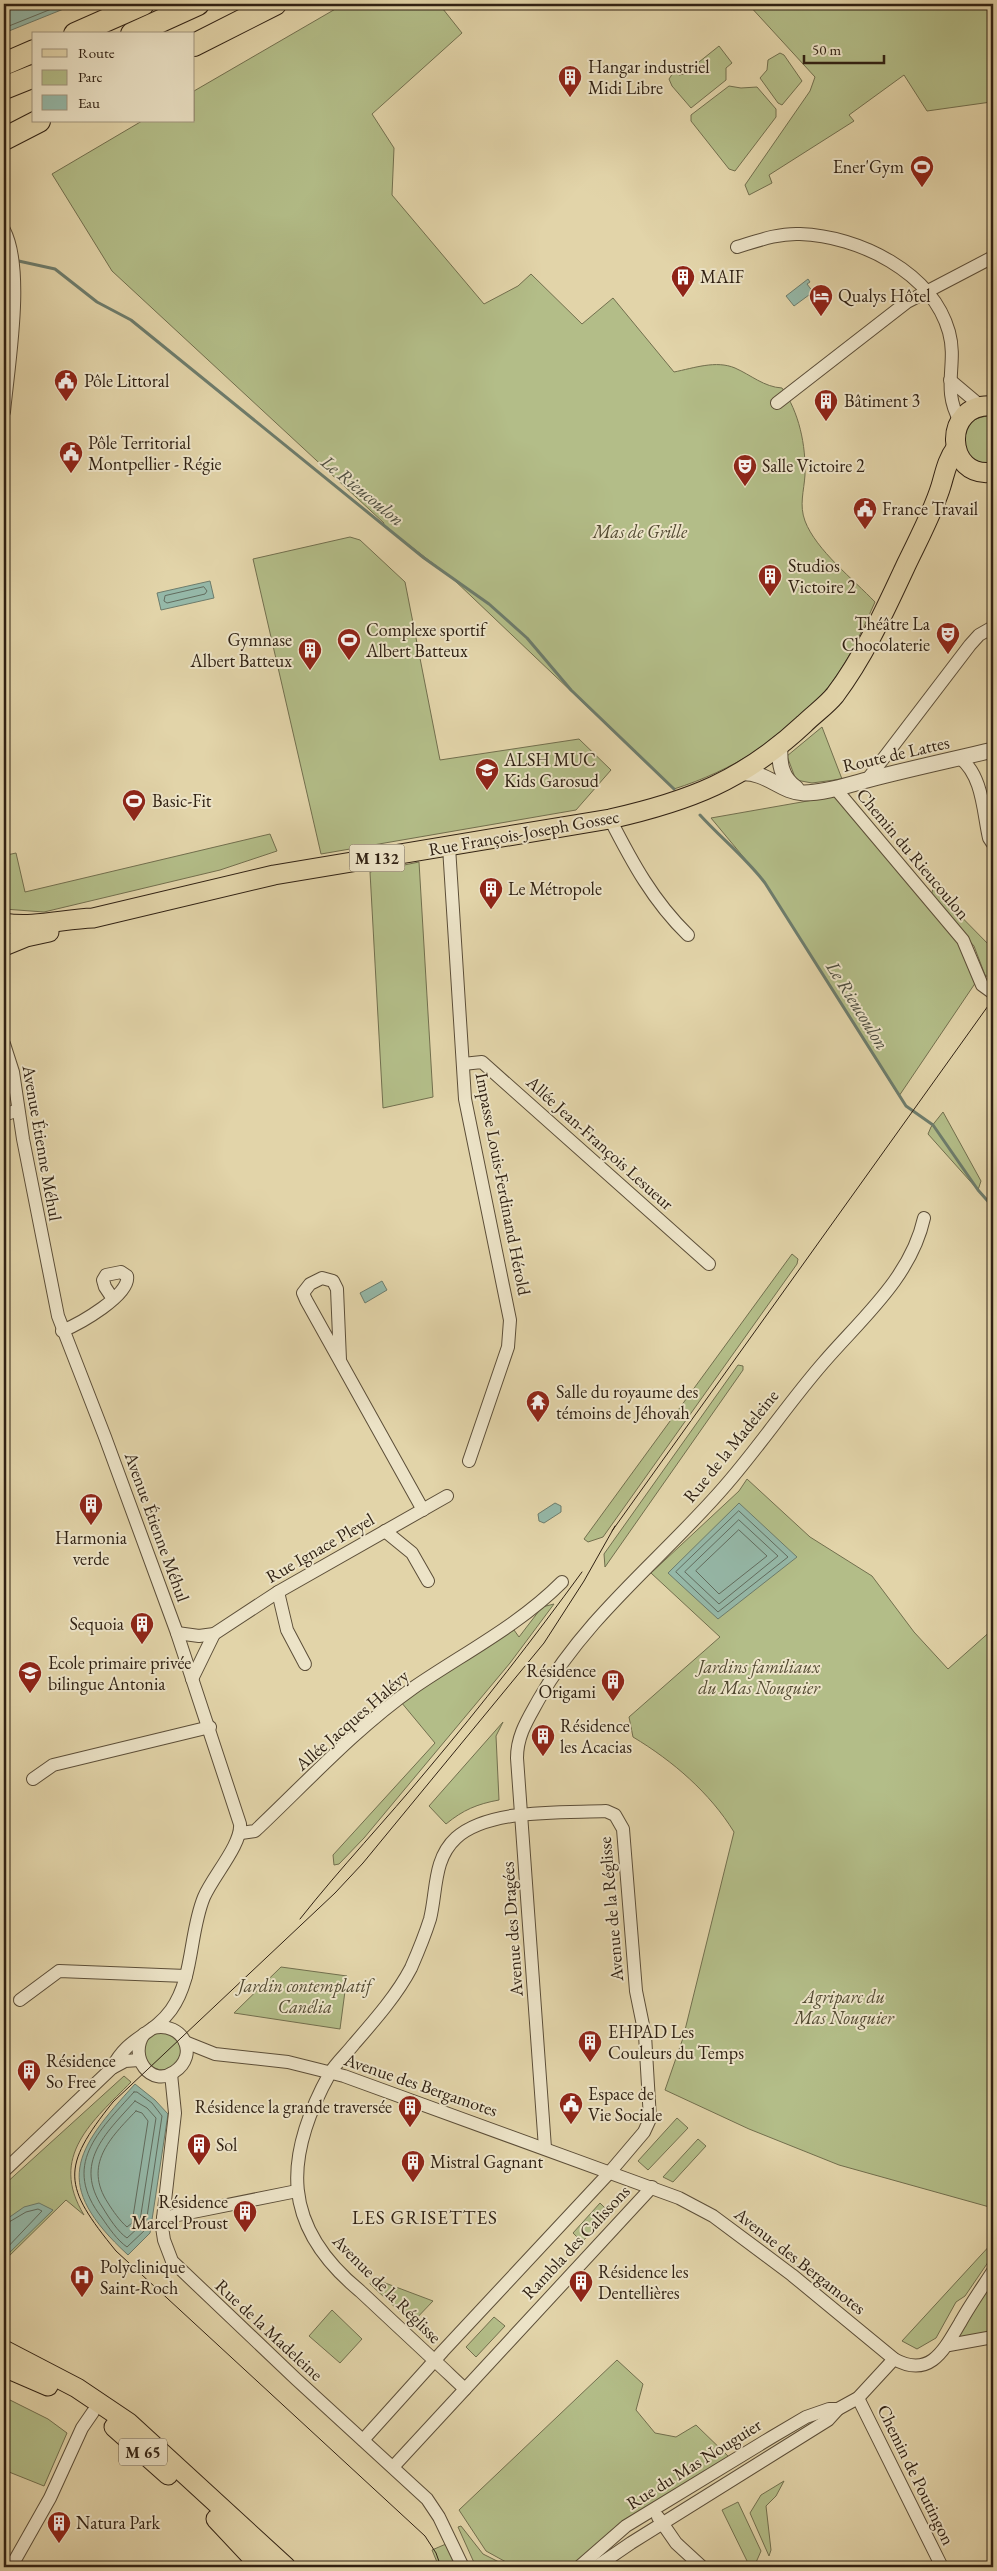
<svg xmlns="http://www.w3.org/2000/svg" width="997" height="2571" font-family="'EB Garamond',serif">
<rect width="100%" height="100%" fill="#e2d4a9"/>
<filter id="stains"><feTurbulence type="fractalNoise" baseFrequency=".004" numOctaves="4"/><feColorMatrix values="0 0 0 0 .2 0 0 0 0 .09 0 0 0 0 .02 0 0 0 .5 -.17"/></filter>
<radialGradient id="worn" r=".72"><stop offset=".6" stop-color="#630" stop-opacity="0"/><stop offset="1" stop-color="#630" stop-opacity=".3"/></radialGradient>
<!-- green -->
<g fill="#b3bd88" stroke="#726f4e">
<path d="M344 4H439L462 33 372 114 394 148 392 195 484 304 518 286 531 274 582 324 613 298 674 372C694 368 716 360 735 368 751 375 764 387 782 388 799 412 806 445 805 475 804 491 799 505 805 521 816 550 854 580 875 602 861 633 847 665 825 691 786 738 731 771 674 789L452 578 383 525 384 523 112 271 52 174 142 121H194V91Z"/>
<polygon points="748,4 993,4 991,102 927,111 904,75 849,115 854,121 769,175 772,183 749,195 745,185 810,91 815,77"/>
<polygon points="719,46 732,63 726,68 726,80 691,108 672,86 669,79 675,70 679,75 684,74"/>
<polygon points="780,53 784,55 802,81 782,105 778,103 760,78 767,70 768,60"/>
<polygon points="729,86 741,88 757,87 776,109 776,117 735,171 729,169 691,121 691,115"/>
<path d="M993 415V464C979 465 972 459 964 449 966 423 967 419 993 415Z"/>
<polygon points="350,537 360,540 405,582 440,760 579,739 611,770 576,810 321,854 253,559"/>
<polygon points="822,727 842,779 812,783 796,780 787,756"/>
<polygon points="836,796 960,942 976,982 899,1096 765,883 711,818"/>
<polygon points="270,834 277,851 220,870 44,912 4,909 4,844 7,855 16,853 25,892"/>
<polygon points="419,862 433,1097 383,1108 370,872"/>
<polygon points="933,888 993,949 993,981 985,975 974,946 931,897"/>
<polygon points="943,1112 981,1181 978,1190 928,1134 931,1127"/>
<polygon points="792,1254 798,1259 797,1264 603,1537 588,1542 584,1539"/>
<polygon points="738,1365 743,1366 743,1370 605,1567 604,1554"/>
<path d="M747 1479 810 1537 872 1576 914 1632 948 1669 993 1629V2208L839 2165 749 2129 665 2090 683 2038 734 1832C710 1793 673 1761 633 1737L629 1717 720 1637 651 1573 739 1491Z"/>
<polygon points="554,1604 510,1663 364,1838 339,1864 334,1865 333,1855 435,1743 401,1702 415,1691 514,1630 519,1637 542,1607"/>
<path d="M503 1722 496 1736 499 1800C477 1804 463 1810 446 1824L429 1806Z"/>
<polygon points="281,1967 347,1976 340,2029 234,2013"/>
<circle cx="163" cy="2051" r="19"/>
<path d="M124 2076 131 2082C93 2121 48 2156 84 2215L66 2200 4 2261V2185Z"/>
<polygon points="677,2118 688,2128 648,2170 638,2161"/>
<polygon points="698,2139 706,2146 673,2182 663,2177"/>
<polygon points="600,2203 609,2212 582,2242 573,2233"/>
<polygon points="993,2242 993,2255 965,2296 956,2302 936,2338 917,2349 902,2341"/>
<polygon points="372,2278 433,2301 412,2323 370,2284"/>
<polygon points="993,2279 993,2331 958,2338 962,2325"/>
<polygon points="332,2310 362,2339 340,2363 309,2336"/>
<polygon points="494,2317 505,2326 476,2357 466,2347"/>
<polygon points="617,2360 643,2384 636,2410 655,2433 676,2437 696,2425 730,2458 578,2567 515,2567 486,2551 459,2510"/>
<polygon points="4,2397 48,2419 67,2433 44,2486 4,2470"/>
<polygon points="784,2481 776,2496 766,2506 771,2550 769,2556 750,2513 761,2495"/>
<polygon points="738,2502 761,2551 754,2567 750,2567 722,2510"/>
<polygon points="461,2526 483,2554 509,2567 476,2567 458,2527"/>
<polygon points="446,2544 457,2567 439,2567 432,2550"/>
</g>
<!-- water -->
<g fill="#95b8a8" stroke="#6d7c6c">
<polygon points="4,4 76,4 4,33"/>
<polygon points="808,279 810,282 807,284 813,292 794,306 786,296"/>
<polygon points="210,581 214,598 161,610 157,593"/>
<polygon points="382,1281 387,1290 365,1303 360,1293"/>
<polygon points="555,1503 561,1506 561,1512 544,1523 539,1521 538,1514"/>
<polygon points="739,1503 797,1557 718,1619 668,1573"/>
<path d="M135 2084 155 2100 168 2114 150 2233 128 2255C51 2184 74 2151 135 2084Z"/>
<polygon points="39,2203 53,2210 4,2258 4,2221 24,2207"/>
</g>
<g fill="none" stroke-linecap="round" stroke-linejoin="round">
<!-- shore -->
<g stroke="#626c5e" stroke-width="1">
<polyline points="4,28 64,4"/>
<polygon points="204,587 207,591 205,594 167,603 164,601 165,596"/>
<polygon points="739,1511 788,1557 718,1612 676,1572"/>
<polygon points="739,1520 778,1556 719,1604 685,1572"/>
<polygon points="739,1530 767,1556 719,1594 696,1571"/>
<path d="M134 2092H137L152 2103 162 2116 145 2230 127 2247C117 2240 109 2228 102 2218 61 2165 98 2132 134 2092Z"/>
<path d="M135 2101 147 2108 156 2118 139 2227 127 2238C118 2232 109 2218 103 2208 73 2163 105 2134 135 2101Z"/>
<path d="M136 2111 142 2113 148 2121 132 2223 127 2227C120 2221 113 2211 108 2203 83 2165 110 2138 136 2111Z"/>
<polyline points="4,2225 26,2212 38,2209 42,2211 4,2251"/>
</g>
<!-- stream -->
<g stroke="#6d7c6c" stroke-width="3">
<polyline points="14,260 55,269 97,302 131,320 424,558 489,604 527,638 571,690 674,789"/>
<path d="M700 815C721 838 746 858 765 883L906 1106 933 1125 978 1190 993 1207"/>
</g>
<!-- minor casing -->
<g stroke="#5c4e38" stroke-width="14">
<g id="minor">
<path d="M4 230C25 270 8 367 4 412"/>
<path d="M737 247C757 241 778 233 800 234 859 236 932 272 949 332 958 365 941 388 960 421"/>
<polyline points="950,380 982,407"/>
<polyline points="777,403 907,302 993,257"/>
<path d="M960 758C983 776 983 812 989 838L993 844"/>
<polyline points="867,780 970,645 979,635 993,627"/>
<polyline points="835,788 963,940 982,985 993,993"/>
<path d="M610 819C632 862 653 901 688 935"/>
<polyline points="449,847 465,1099 510,1320 508,1347 469,1461"/>
<path d="M4 1044 13 1072 23 1139 58 1316 105 1437 177 1633 240 1824C242 1844 213 1876 204 1897 189 1933 194 1978 171 2010 152 2036 128 2036 112 2068"/>
<polyline points="463,1064 482,1062 709,1264"/>
<polyline points="4,1115 18,1110"/>
<path d="M62 1331C79 1324 131 1295 127 1276L121 1272 106 1275 103 1280 105 1287 113 1299"/>
<polyline points="340,1360 337,1289 333,1281 322,1278 310,1284 303,1293 306,1300 423,1510"/>
<polyline points="385,1531 412,1553 428,1581"/>
<polyline points="278,1592 287,1630 305,1664"/>
<polyline points="177,1633 199,1636 214,1634 278,1592 447,1496"/>
<polyline points="192,1679 214,1634"/>
<polyline points="33,1779 53,1765 210,1727"/>
<path d="M241 1833 255 1831C306 1783 355 1729 413 1688 464 1653 518 1626 562 1582"/>
<polyline points="20,2000 59,1971 186,1976"/>
<path d="M144 2034C128 2057 151 2088 174 2072 200 2055 183 2021 153 2028"/>
<path d="M185 2042 215 2054 288 2062 344 2076 679 2198 713 2216 792 2275 894 2359C930 2379 944 2350 960 2323 970 2305 982 2288 993 2271"/>
<polyline points="171,2074 175,2113 162,2227 164,2240 172,2261 296,2379 427,2499 439,2517 463,2567"/>
<path d="M545 2148 517 1758C517 1735 528 1719 539 1699 587 1615 663 1558 725 1486 760 1446 789 1402 824 1362 862 1318 911 1277 924 1218"/>
<polyline points="4,2171 112,2068 125,2061 139,2060"/>
<polyline points="163,2218 297,2191"/>
<polyline points="949,2345 993,2337"/>
<polyline points="858,2398 942,2567"/>
<path d="M363 2440 427 2369 443 2351 610 2172 644 2132 650 2119 645 2035 636 1991 623 1829 615 1815 606 1811C564 1813 489 1808 456 1838 433 1859 437 1891 430 1919 425 1935 418 1952 411 1968 397 1995 374 2021 354 2044 347 2053 336 2063 330 2073 283 2158 281 2226 360 2291L435 2361C445 2370 455 2380 465 2389"/>
<polyline points="393,2467 652,2187"/>
<polyline points="658,2517 676,2543 702,2567"/>
<polyline points="11,2567 50,2498 82,2428 93,2412"/>
<polyline points="579,2567 626,2526 772,2437 806,2417 829,2409 838,2409 858,2398 894,2359"/>
<polyline points="596,2567 631,2543 828,2420 838,2409"/>
</g>
</g>
<!-- tertiary casing -->
<g stroke="#5c4e38" stroke-width="17">
<g id="tertiary">
<path d="M780 746C779 763 781 778 796 788"/>
<path d="M740 773C767 771 780 792 804 793 825 793 848 785 867 780 909 769 951 760 993 750"/>
</g>
</g>
<!-- primary casing -->
<g stroke="#302113" stroke-width="21">
<g id="primary">
<path d="M993 406C941 402 945 480 993 472"/>
<path d="M4 923C33 928 64 919 93 918L274 875 610 819C690 801 744 780 804 724 814 714 826 706 835 695 865 655 886 608 907 563 919 538 933 512 941 486 945 473 947 460 956 448"/>
<polyline points="4,946 26,937 49,932"/>
<polyline points="4,2350 77,2388 129,2423 286,2567"/>
<polyline points="4,2367 48,2386"/>
<polyline points="114,2427 168,2475"/>
<polyline points="216,2519 261,2567"/>
</g>
</g>
<!-- motorway casing -->
<g stroke="#302113" stroke-width="24">
<g id="motorway">
<polyline points="75,34 143,4"/>
<polyline points="132,34 198,4"/>
<polyline points="194,45 275,4"/>
<polyline points="4,64 34,51"/>
<polyline points="4,88 34,76"/>
<polyline points="4,139 39,121"/>
</g>
</g>
<!-- minor -->
<use href="#minor" stroke="#ece3c7" stroke-width="12"/>
<!-- tertiary -->
<use href="#tertiary" stroke="#ece3c7" stroke-width="15"/>
<!-- primary -->
<use href="#primary" stroke="#e2d4a9" stroke-width="19"/>
<!-- motorway -->
<use href="#motorway" stroke="#e2d4a9" stroke-width="22"/>
<!-- tram -->
<g stroke="#302113" stroke-width="1">
<polyline points="612,1531 993,999"/>
<path d="M300 1919C341 1867 386 1820 428 1769 482 1705 533 1639 582 1572"/>
<path d="M441 2567 436 2553 425 2536 116 2251C63 2186 60 2168 113 2102L335 1893 363 1863 544 1643 584 1581 615 1526"/>
</g>
</g>
<!-- icons -->
<defs>
<g id="building-pin" transform="scale(1.25)"><path d="M0 17L-7.5 6A9.5 9.5 0 1 1 7.5 6Z" fill="#8f2418" stroke="#ece3c7"/><path d="M-4-6H4V6H1V3H-1V6H-4ZM-2.5-4.3h1.7v1.8h-1.7ZM.8-4.3h1.7v1.8H.8ZM-2.5-1h1.7V.8h-1.7ZM.8-1h1.7V.8H.8Z" fill="#fff"/></g>
<g id="stadium-pin" transform="scale(1.25)"><path d="M0 17L-7.5 6A9.5 9.5 0 1 1 7.5 6Z" fill="#8f2418" stroke="#ece3c7"/><path d="M0-5a6.5 5 0 1 0 0 10a6.5 5 0 1 0 0-10ZM-3.5-1.8h7v3.6h-7Z" fill="#fff"/></g>
<g id="hotel-pin" transform="scale(1.25)"><path d="M0 17L-7.5 6A9.5 9.5 0 1 1 7.5 6Z" fill="#8f2418" stroke="#ece3c7"/><path d="M-6-4.5h1.5V1H6V5H4.5V3h-9V5H-6ZM-4 0a1.8 1.8 0 1 1 3.6 0ZM.5 0V-2.5h3Q6-2.5 6 0Z" fill="#fff"/></g>
<g id="civic-pin" transform="scale(1.25)"><path d="M0 17L-7.5 6A9.5 9.5 0 1 1 7.5 6Z" fill="#8f2418" stroke="#ece3c7"/><path d="M-.6-6.5H3V-4.5H.6V-3L4-1V1h2V6H-6V1h2V-1L-.6-3ZM-1.2 2.5V6h2.4V2.5Z" fill="#fff"/></g>
<g id="theatre-pin" transform="scale(1.25)"><path d="M0 17L-7.5 6A9.5 9.5 0 1 1 7.5 6Z" fill="#8f2418" stroke="#ece3c7"/><path d="M-5-5.5Q0-4 5-5.5V0Q5 5 0 6Q-5 5-5 0ZM-3.3-2.5H-1v1.5H-3.3ZM1-2.5H3.3v1.5H1ZM-2.8 1Q0 5.5 2.8 1Z" fill="#fff"/></g>
<g id="school-pin" transform="scale(1.25)"><path d="M0 17L-7.5 6A9.5 9.5 0 1 1 7.5 6Z" fill="#8f2418" stroke="#ece3c7"/><path d="M0-5L7-2L0 1L-7-2ZM-4 1L0 2.5L4 1V4Q0 6-4 4Z" fill="#fff"/></g>
<g id="temple-pin" transform="scale(1.25)"><path d="M0 17L-7.5 6A9.5 9.5 0 1 1 7.5 6Z" fill="#8f2418" stroke="#ece3c7"/><path d="M0-6L5-2H3V0L6.5 2.5H4V6H1.5V3h-3V6H-4V2.5H-6.5L-3 0V-2H-5Z" fill="#fff"/></g>
<g id="hospital-pin" transform="scale(1.25)"><path d="M0 17L-7.5 6A9.5 9.5 0 1 1 7.5 6Z" fill="#8f2418" stroke="#ece3c7"/><path d="M-5-5h3v3.5h4V-5h3V5h-3V1.5h-4V5h-3Z" fill="#fff"/></g>
</defs>
<g fill-rule="evenodd">
<use href="#building-pin" x="570" y="77"/>
<use href="#stadium-pin" x="922" y="167"/>
<use href="#building-pin" x="683" y="277"/>
<use href="#hotel-pin" x="821" y="296"/>
<use href="#civic-pin" x="66" y="381"/>
<use href="#building-pin" x="826" y="401"/>
<use href="#civic-pin" x="71" y="453"/>
<use href="#theatre-pin" x="745" y="466"/>
<use href="#civic-pin" x="865" y="509"/>
<use href="#building-pin" x="770" y="576"/>
<use href="#theatre-pin" x="948" y="634"/>
<use href="#stadium-pin" x="349" y="640"/>
<use href="#building-pin" x="310" y="650"/>
<use href="#school-pin" x="487" y="770"/>
<use href="#stadium-pin" x="134" y="801"/>
<use href="#building-pin" x="491" y="889"/>
<use href="#temple-pin" x="538" y="1402"/>
<use href="#building-pin" x="91" y="1505"/>
<use href="#building-pin" x="142" y="1624"/>
<use href="#school-pin" x="30" y="1673"/>
<use href="#building-pin" x="613" y="1681"/>
<use href="#building-pin" x="543" y="1736"/>
<use href="#building-pin" x="590" y="2042"/>
<use href="#building-pin" x="29" y="2071"/>
<use href="#civic-pin" x="571" y="2104"/>
<use href="#building-pin" x="410" y="2107"/>
<use href="#building-pin" x="199" y="2145"/>
<use href="#building-pin" x="413" y="2162"/>
<use href="#building-pin" x="245" y="2212"/>
<use href="#hospital-pin" x="82" y="2277"/>
<use href="#building-pin" x="581" y="2282"/>
<use href="#building-pin" x="59" y="2523"/>
</g>
<g text-anchor="middle" stroke-width="4" stroke-linejoin="round" paint-order="stroke">
<!-- shield labels -->
<g fill="#ece3c7" stroke="#685b49" stroke-width="1">
<rect x="349.5" y="844.5" width="55" height="27" rx="4"/>
<rect x="119" y="2438.5" width="48" height="27" rx="4"/>
</g>
<g font-size="16" font-weight="bold" fill="#302113">
<text x="377" y="864">M 132</text>
<text x="143" y="2458">M 65</text>
</g>
<!-- poi labels -->
<g font-size="18" fill="#302113" stroke="#ece3c7" text-anchor="start">
<text x="588" y="73">Hangar industriel<tspan x="588" dy="21">Midi Libre</tspan></text>
<text x="904" y="173" text-anchor="end">Ener'Gym</text>
<text x="700" y="283">MAIF</text>
<text x="838" y="302">Qualys Hôtel</text>
<text x="84" y="387">Pôle Littoral</text>
<text x="844" y="407">Bâtiment 3</text>
<text x="88" y="449">Pôle Territorial<tspan x="88" dy="21">Montpellier - Régie</tspan></text>
<text x="762" y="472">Salle Victoire 2</text>
<text x="882" y="515">France Travail</text>
<text x="788" y="572">Studios<tspan x="788" dy="21">Victoire 2</tspan></text>
<text x="930" y="630" text-anchor="end">Théâtre La<tspan x="930" dy="21">Chocolaterie</tspan></text>
<text x="366" y="636">Complexe sportif<tspan x="366" dy="21">Albert Batteux</tspan></text>
<text x="292" y="646" text-anchor="end">Gymnase<tspan x="292" dy="21">Albert Batteux</tspan></text>
<text x="504" y="766">ALSH MUC<tspan x="504" dy="21">Kids Garosud</tspan></text>
<text x="152" y="807">Basic-Fit</text>
<text x="508" y="895">Le Métropole</text>
<text x="556" y="1398">Salle du royaume des<tspan x="556" dy="21">témoins de Jéhovah</tspan></text>
<text x="91" y="1544" text-anchor="middle">Harmonia<tspan x="91" dy="21">verde</tspan></text>
<text x="124" y="1630" text-anchor="end">Sequoia</text>
<text x="48" y="1669">Ecole primaire privée<tspan x="48" dy="21">bilingue Antonia</tspan></text>
<text x="596" y="1677" text-anchor="end">Résidence<tspan x="596" dy="21">Origami</tspan></text>
<text x="560" y="1732">Résidence<tspan x="560" dy="21">les Acacias</tspan></text>
<text x="608" y="2038">EHPAD Les<tspan x="608" dy="21">Couleurs du Temps</tspan></text>
<text x="46" y="2067">Résidence<tspan x="46" dy="21">So Free</tspan></text>
<text x="588" y="2100">Espace de<tspan x="588" dy="21">Vie Sociale</tspan></text>
<text x="392" y="2113" text-anchor="end">Résidence la grande traversée</text>
<text x="216" y="2151">Sol</text>
<text x="430" y="2168">Mistral Gagnant</text>
<text x="228" y="2208" text-anchor="end">Résidence<tspan x="228" dy="21">Marcel Proust</tspan></text>
<text x="100" y="2273">Polyclinique<tspan x="100" dy="21">Saint-Roch</tspan></text>
<text x="598" y="2278">Résidence les<tspan x="598" dy="21">Dentellières</tspan></text>
<text x="76" y="2529">Natura Park</text>
</g>
<!-- park labels -->
<g font-size="18" font-style="italic" fill="#514830" stroke="#ece3c7">
<text x="640" y="538">Mas de Grille</text>
<text x="759" y="1673">Jardins familiaux<tspan x="759" dy="21">du Mas Nouguier</tspan></text>
<text x="305" y="1992">Jardin contemplatif<tspan x="305" dy="21">Canélia</tspan></text>
<text x="844" y="2003">Agriparc du<tspan x="844" dy="21">Mas Nouguier</tspan></text>
</g>
<!-- street labels -->
<g font-size="18" fill="#302113" stroke="#ece3c7">
<text transform="translate(896 754) rotate(-13)" y="6">Route de Lattes</text>
<text transform="translate(524 833) rotate(-10)" y="6">Rue François-Joseph Gossec</text>
<text transform="translate(913 854) rotate(50)" y="6">Chemin du Rieucoulon</text>
<text transform="translate(42 1143) rotate(80)" y="6">Avenue Étienne Méhul</text>
<text transform="translate(600 1143) rotate(42)" y="6">Allée Jean-François Lesueur</text>
<text transform="translate(503 1184) rotate(79)" y="6">Impasse Louis-Ferdinand Hérold</text>
<text transform="translate(731 1446) rotate(-51)" y="6">Rue de la Madeleine</text>
<text transform="translate(157 1527) rotate(70)" y="6">Avenue Étienne Méhul</text>
<text transform="translate(320 1548) rotate(-30)" y="6">Rue Ignace Pleyel</text>
<text transform="translate(352 1720) rotate(-41)" y="6">Allée Jacques Halévy</text>
<text transform="translate(611 1909) rotate(-95)" y="6">Avenue de la Réglisse</text>
<text transform="translate(512 1929) rotate(-94)" y="6">Avenue des Dragées</text>
<text transform="translate(421 2085) rotate(19)" y="6">Avenue des Bergamotes</text>
<text transform="translate(576 2242) rotate(-47)" y="6">Rambla des Calissons</text>
<text transform="translate(800 2261) rotate(38)" y="6">Avenue des Bergamotes</text>
<text transform="translate(387 2289) rotate(45)" y="6">Avenue de la Réglisse</text>
<text transform="translate(269 2330) rotate(43)" y="6">Rue de la Madeleine</text>
<text transform="translate(694 2464) rotate(-32)" y="6">Rue du Mas Nouguier</text>
<text transform="translate(916 2475) rotate(64)" y="6">Chemin de Poutingon</text>
</g>
<!-- water labels -->
<g font-size="19" font-style="italic" fill="#4e4e40" stroke="#ece3c7">
<text transform="translate(363 490) rotate(39)" y="7">Le Rieucoulon</text>
<text transform="translate(858 1005) rotate(58)" y="7">Le Rieucoulon</text>
</g>
<!-- neighbourhood labels -->
<g font-size="19" letter-spacing="1" fill="#302113" stroke="#ece3c7">
<text x="425" y="2224">LES GRISETTES</text>
</g>
</g>
<!-- margin -->
<rect width="997" height="2571" fill="none" stroke="#e2d4a9" stroke-width="20"/>
<rect x="5" y="5" width="987" height="2561" fill="none" stroke="#302113" stroke-width="2.5"/>
<rect x="10" y="10" width="977" height="2551" fill="none" stroke="#302113"/>
<!-- legend -->
<rect x="32" y="32" width="162" height="90" fill="#ece3c7" stroke="#a1957f"/>
<rect x="42" y="49" width="25" height="8" fill="#e2d4a9" stroke="#a1957f"/>
<text x="78" y="58" font-size="15" fill="#302113">Route</text>
<rect x="42" y="70" width="25" height="15" fill="#b3bd88" stroke="#a1957f"/>
<text x="78" y="82" font-size="15" fill="#302113">Parc</text>
<rect x="42" y="95" width="25" height="15" fill="#95b8a8" stroke="#a1957f"/>
<text x="78" y="108" font-size="15" fill="#302113">Eau</text>
<!-- scale -->
<path d="M804 55v8h80v-8" fill="none" stroke="#302113" stroke-width="2.5"/>
<text x="812" y="55" font-size="15" fill="#302113" stroke="#ece3c7" stroke-width="4" paint-order="stroke">50 m</text>
<rect width="100%" height="100%" filter="url(#stains)"/>
<rect width="100%" height="100%" fill="url(#worn)"/>
</svg>
